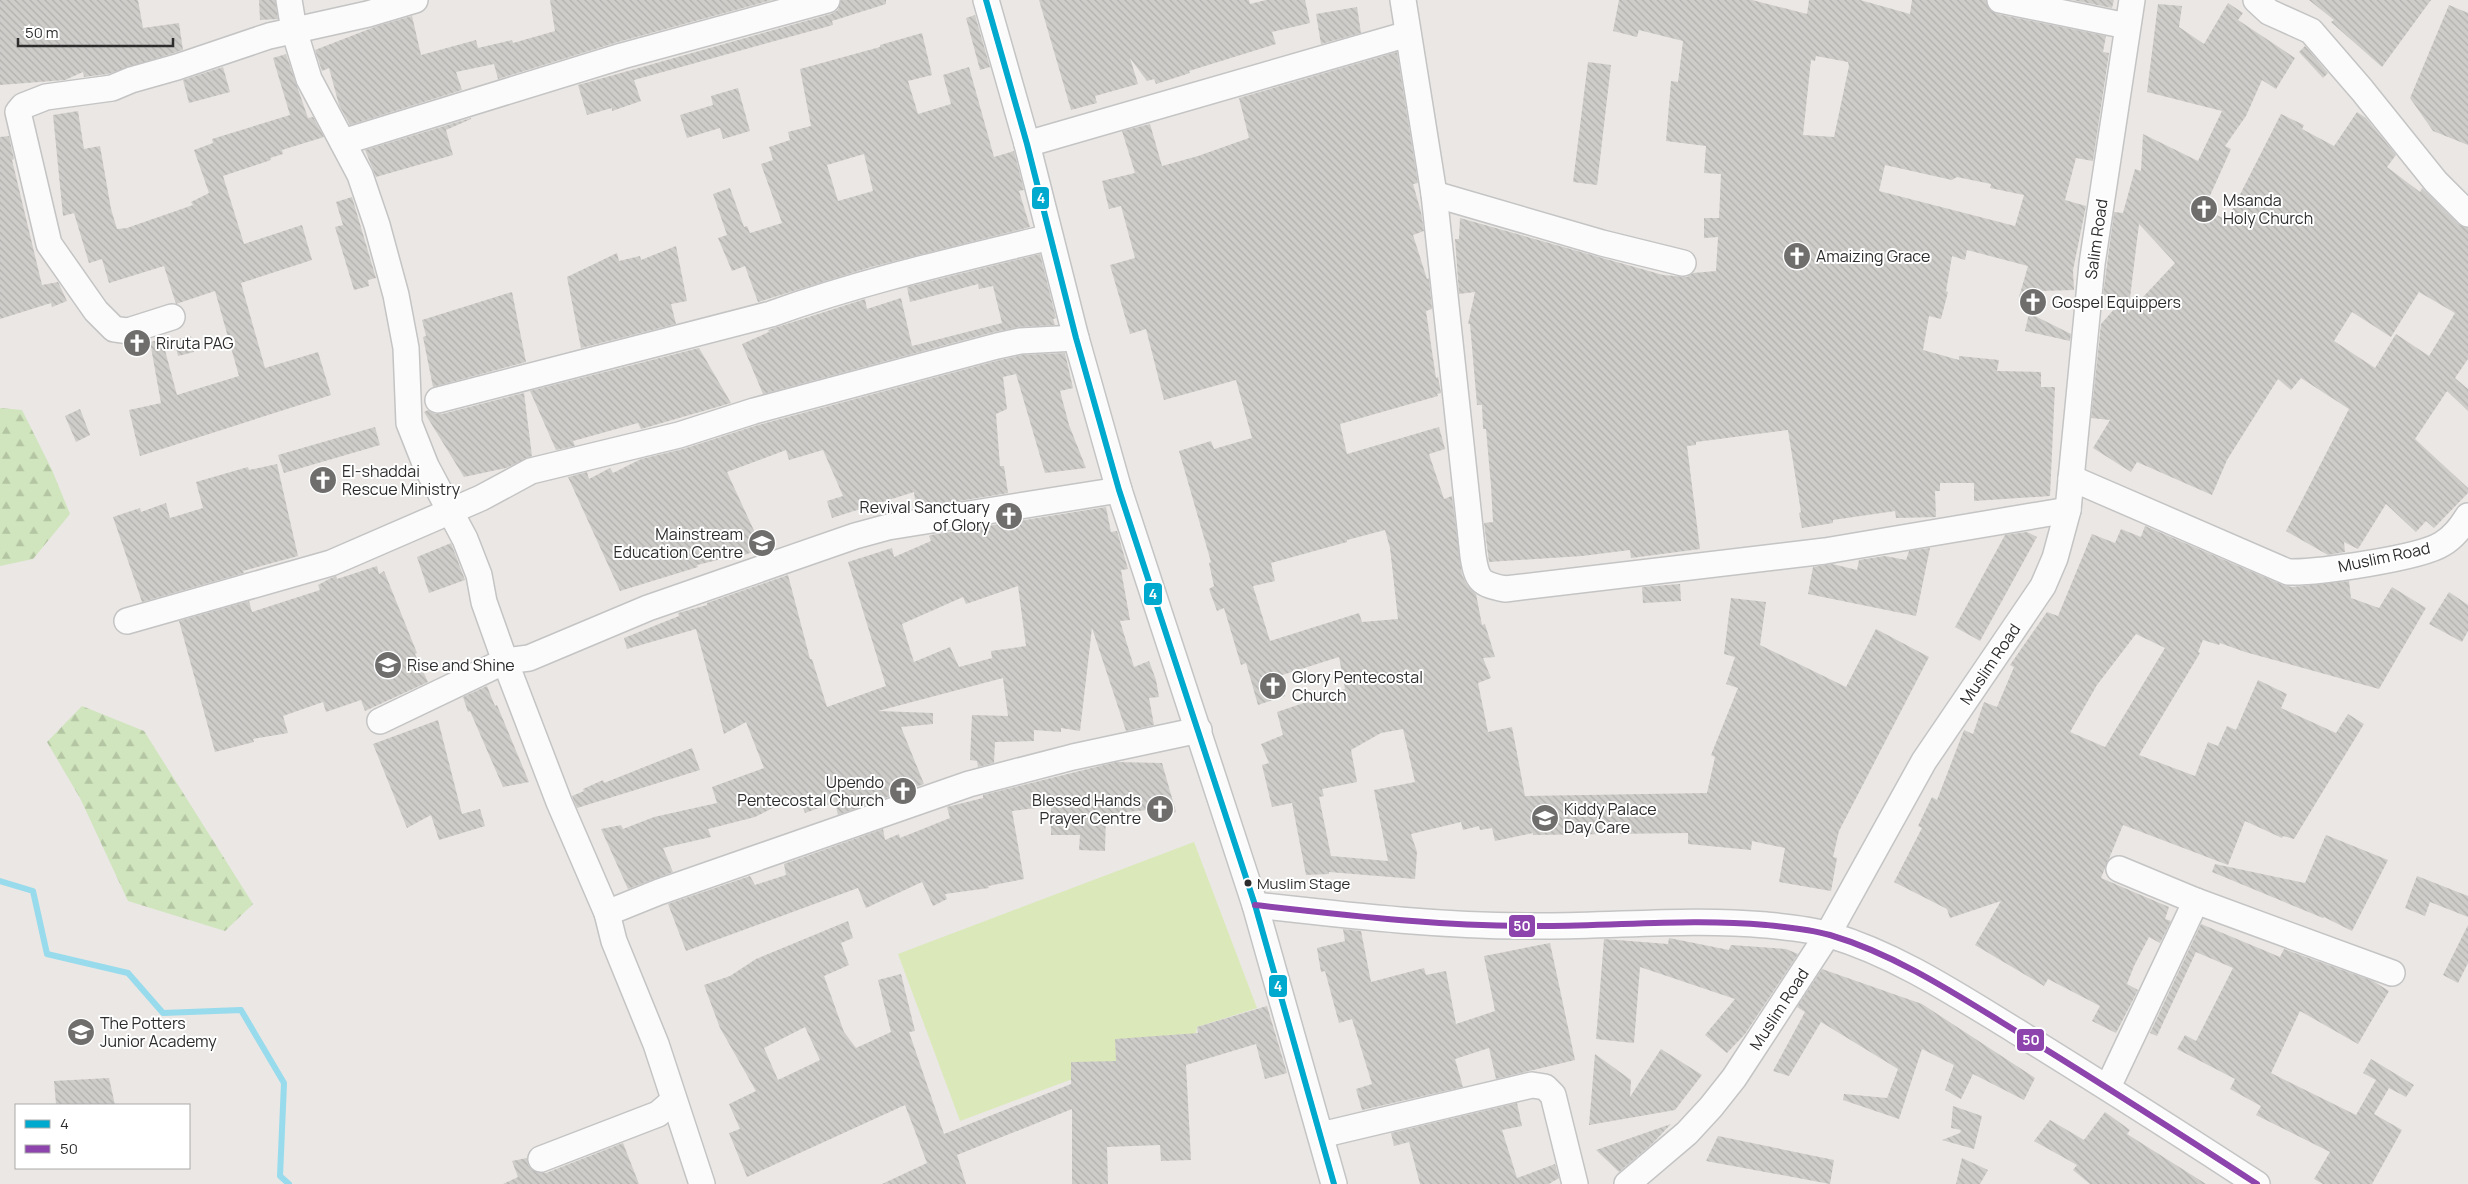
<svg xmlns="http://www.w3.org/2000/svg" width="2468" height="1184" font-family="Manrope,sans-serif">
<defs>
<pattern id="forest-firs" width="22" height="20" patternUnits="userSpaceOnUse" patternTransform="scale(1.25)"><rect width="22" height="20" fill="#d0e5bd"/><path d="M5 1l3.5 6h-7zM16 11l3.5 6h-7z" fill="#b3c5a3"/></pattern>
<pattern id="building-back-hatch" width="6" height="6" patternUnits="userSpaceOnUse" patternTransform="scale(1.25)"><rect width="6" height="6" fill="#cfcdca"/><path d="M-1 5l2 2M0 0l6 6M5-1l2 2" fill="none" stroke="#b2b0ae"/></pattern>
</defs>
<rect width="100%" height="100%" fill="#eae7e4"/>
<!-- forest -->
<g fill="url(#forest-firs)">
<polygon points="0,408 22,410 52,470 70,514 33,559 0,566"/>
<polygon points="82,706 144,731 253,904 225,931 128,901 80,798 47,742"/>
</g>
<!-- pitch -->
<polygon fill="#dbe9ba" points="1194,842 1257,1008 1197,1027 1196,1033 960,1121 898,954"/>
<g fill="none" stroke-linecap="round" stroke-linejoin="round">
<!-- stream -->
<polyline stroke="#97dbec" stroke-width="6" points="0,881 33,891 47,954 128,973 163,1013 241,1010 284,1083 280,1176 289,1184"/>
</g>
<!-- building -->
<g fill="url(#building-back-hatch)" fill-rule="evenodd">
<polygon points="0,0 138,0 143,28 179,23 183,50 108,74 84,77 83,72 65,80 0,85"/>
<polygon points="259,0 275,0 278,19 260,20"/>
<polygon points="550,0 772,0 618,42 498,79 494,64 456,72 462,90 350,125 339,105 329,68 322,71 315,50 377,26 412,16 421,55 476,40 478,48 512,40 513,43 555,31"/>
<polygon points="841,0 886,0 886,4 832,21 833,25 634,80 641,101 612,111 612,108 587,115 578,85 831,14 838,10"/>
<polygon points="1039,0 1249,0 1250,4 1266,0 1305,0 1310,23 1272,32 1276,44 1189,71 1190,73 1156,84 1154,79 1147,81 1130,58 1138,84 1095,96 1097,103 1071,110"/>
<path d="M1619 0H1752L1807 14 1809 0H1860L1910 14 1912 0H1986L1990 10 1997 14 2106 36 2103 52 2109 53 2093 161 2076 158 2065 200 2086 206 2073 270 2074 290 2041 291 2038 303 2019 297 2028 266 1967 250 1965 260 1952 256 1946 291 1948 292 1941 319 1929 316 1923 350 1959 360V356L1999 360 1997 371 2041 372V387H2055L2050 496 1974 501V483H1940V491H1935L1936 517 1896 518 1895 511 1833 520V523L1802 528 1799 513 1801 512 1788 430 1696 442V445L1687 446 1700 549 1631 558 1630 550 1582 556 1489 562 1484 523 1493 522 1491 486 1486 429H1483L1482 405H1477L1470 324H1468L1475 292 1459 294 1455 239H1459L1460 218 1663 275 1687 277 1693 273 1716 271 1718 237 1704 238V218H1719L1721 174 1704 173 1706 146 1666 141 1671 81 1678 82 1683 41 1639 30 1637 37 1613 31ZM1816 56 1848 62 1849 66 1834 137 1803 135 1811 60 1815 61ZM1885 165 1952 180 1957 177 1991 184 1990 188 2024 195 2015 226 1879 191Z"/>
<polygon points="2072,0 2114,0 2112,8"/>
<polygon points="2309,0 2431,0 2382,67 2331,22 2334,20"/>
<path d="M2228 3 2243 13 2238 20 2295 58 2276 89 2262 80 2246 116 2225 146 2231 149 2204 209 2227 220 2281 114 2304 125 2302 129 2334 146 2357 112 2366 118 2396 155 2387 167 2420 192 2422 188 2458 224 2468 228V359L2455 378 2468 389V411L2447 391 2415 439 2468 488V493L2434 528 2426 521 2416 532 2386 504 2358 549 2344 542 2345 552 2328 555 2286 531 2349 409 2301 378 2291 390 2278 379 2227 460 2212 495 2137 462 2131 472 2093 448 2110 420 2091 418 2101 324 2124 298 2103 295 2114 212 2123 213 2135 169 2141 171 2143 134 2198 161 2222 111 2147 92 2158 4 2182 6 2179 27 2204 44ZM2139 224 2175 263 2128 313 2130 298ZM2419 292 2455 313 2429 356 2396 334 2375 368 2334 341 2352 312 2391 337Z"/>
<polygon points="2449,5 2468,13 2468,145 2433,131 2410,98"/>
<polygon points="1357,7 1361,33 1321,44 1316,14"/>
<polygon points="975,15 990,67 980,70 966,18"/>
<path d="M922 33 932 75 908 81 918 114 951 104 943 75 969 67 994 157 1014 151 1024 190 1019 191 1030 227 871 267 758 302 745 266 732 271 718 238 727 235 713 194 730 188 744 227 747 226 750 233 782 223 761 164 773 160 769 147 790 140 788 132 811 126 800 69 880 47V45ZM864 154 873 191 838 201 827 165Z"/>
<polygon points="2305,46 2328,73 2323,78 2299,52"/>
<path d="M1397 52 1418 183 1413 184 1421 212 1424 231 1413 235 1427 279 1429 278 1432 309 1426 311 1436 378 1438 377 1441 393 1437 394 1438 396 1340 424 1347 454 1439 427 1445 449 1429 454 1444 499 1452 496 1462 575 1467 585 1476 594 1482 625 1485 624 1495 657 1483 658 1491 678 1478 683 1488 732 1512 727 1525 796 1707 793 1715 757 1711 755 1738 688 1726 684 1735 657 1724 654 1731 598 1766 602 1760 645 1846 687 1876 629 1929 657 1839 831 1833 857 1837 858 1831 891 1779 882 1785 848 1752 841 1751 850 1688 844V833L1533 835V833L1495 841 1492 828 1480 830 1479 826 1463 830 1461 822 1411 834 1417 852 1415 879 1329 872V874L1306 875 1292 803 1272 807 1262 765 1269 763 1261 744 1283 735 1277 712 1345 689 1339 657 1279 676 1285 696 1258 705 1246 663 1241 665 1224 608 1217 611 1209 589 1214 586 1209 563 1211 562 1179 451 1211 441 1214 449 1252 438 1236 380 1164 400 1146 329 1130 334 1110 265 1135 258 1121 206 1109 209 1102 181 1135 173 1122 131 1150 124 1162 166 1198 156 1249 138 1239 98ZM1385 530 1390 548 1398 619 1362 622 1359 613 1270 641 1253 586 1275 581 1271 563 1347 542V540ZM1403 729 1415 782 1374 790 1388 861 1331 856 1319 797 1324 796 1322 789 1357 782 1351 750 1381 733Z"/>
<polygon points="286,54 308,118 313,117 324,137 282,150 283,154 270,158 271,160 223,176 244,244 302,225 312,260 241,283 265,368 318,352 331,395 140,456 129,410 161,403 150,342 162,339 177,395 239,376 215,291 176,304 164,266 109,283 102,259 89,263 74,213 63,216 53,115 78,111 84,149 100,146 111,209 117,229 127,228 193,205 191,202 209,193 194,150 213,143 212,139 290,115 273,58"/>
<polygon points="1588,62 1611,65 1597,185 1573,182"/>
<polygon points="223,67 230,92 189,103 183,80"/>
<polygon points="738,88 750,131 723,139 720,128 687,138 680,115 713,105 711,96"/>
<polygon points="471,118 471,119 446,130 453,155 376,177 365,150"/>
<polygon points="9,136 14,159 12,160 42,285 58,282 67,301 52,307 51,303 0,319 0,137"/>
<polygon points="352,197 376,278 368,280 369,286 354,290 335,227 343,225 336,202"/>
<polygon points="676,246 687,301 671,304 676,324 581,348 567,277 617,253 619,261 640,256 641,260"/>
<polygon points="1040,254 1056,318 1053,319 1055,325 1019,327 994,332 763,394 742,344 769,332 768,330 865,299 867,309 901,298 912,346 1002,323 993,286 979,289 978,284 910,302 907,287"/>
<polygon points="512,292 526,362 433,387 423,337 426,336 422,320"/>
<polygon points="2029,313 2071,334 2070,341 2025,331"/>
<polygon points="191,336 194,352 178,356 174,340"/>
<polygon points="699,348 731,403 641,429 638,423 573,441 575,446 556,450 530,391"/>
<polygon points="1065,353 1073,388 1060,391 1069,425 1086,468 1045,473 1016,374 1003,377 1007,409 996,414 1000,466 1004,466 1008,493 916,508 914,492 832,518 827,501 843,496 823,450 789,460 786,450 727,472 762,548 735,559 734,556 697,565 698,567 620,591 568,477 587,472 589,479 610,468 613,473 641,459 683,449 758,425 1000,360 1022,355"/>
<polygon points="524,393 532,456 506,468 464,477 424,412 428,410 435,414 442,414"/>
<polygon points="80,409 90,435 76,442 65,416"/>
<polygon points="375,427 380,445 284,473 278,455"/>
<polygon points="277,464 298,556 243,571 244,573 142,602 113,517 140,508 141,512 166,503 170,518 203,508 196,482 248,467 249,470"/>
<path d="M1106 507 1111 532 1117 531 1128 569 1121 570 1130 620 1120 621 1134 667 1149 661 1156 680 1159 697 1149 698 1154 725 1126 731 1092 628 1080 731 1061 728V732L1034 730V741L995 742 994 763 978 767 977 761 970 760 972 715 1008 716 1003 678 878 711 933 713V724L901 727 924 784 838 815 835 802 805 813 798 795 755 817 708 829 711 837 663 848 673 872 628 889 601 829 621 825 623 829 654 817 717 803 712 787 764 768 746 722 724 734 696 629 627 649 624 638 679 616 678 613 707 605V603L788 575 810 659H812L827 707 886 686 848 562 892 548 894 557 931 541 929 536 931 535ZM1018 586 1026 646 991 651 992 658 959 667 950 647 914 662 902 624 963 597 966 604Z"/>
<path d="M2145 526 2283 585 2292 587 2349 581 2351 598 2379 608 2392 587 2426 608 2379 689 2245 652 2220 643 2219 645 2203 640 2198 652 2200 653 2139 755 2195 776 2208 742 2218 746 2227 726 2236 730 2258 680 2287 694 2281 708 2336 733 2348 714 2364 724 2294 839 2283 836 2282 838 2245 821 2228 865 2123 825 2101 878 2169 907 2165 919 2171 921 2160 943 2149 937 2134 966 2127 984 2138 990 2116 1033 2092 1021 2100 1006 2048 979 2044 986 1975 945 2001 901 1950 918 1947 909 1894 882 1922 828 1918 826 1932 797 1937 800 1964 730 1973 734 1984 702 1997 707 2014 667 2010 665 2047 612 2058 616 2092 534 2115 543 2121 529 2141 537ZM2136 634 2165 648 2105 747 2070 732 2097 685Z"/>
<polygon points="2027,532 2037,537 1980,641 1955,627 2005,535"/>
<polygon points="451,543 465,580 429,593 417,557"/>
<polygon points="1930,548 1916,616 1808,594 1813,567 1832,564 1857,570 1859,560 1885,556 1906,560 1909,551"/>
<polygon points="377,566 379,574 384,571 417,653 415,654 428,682 365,711 361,700 326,712 323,702 283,716 288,733 253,739 254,742 215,752 179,621 249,601 252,612 320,590 318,585 329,579 336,576 337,579"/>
<polygon points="1680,584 1681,601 1643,603 1642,587"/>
<polygon points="2449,592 2468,605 2468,631 2462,642 2429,624"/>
<polygon points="487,686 495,706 497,705 529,782 503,787 470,711 468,712 463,697"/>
<polygon points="438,720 462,814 480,809 485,826 439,840 431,815 407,828 373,744"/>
<polygon points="692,748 700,770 577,808 572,796 584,791 583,789 603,780 604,783"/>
<polygon points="1116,762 1162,763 1176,812 1150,820 1147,810 1106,814 1105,851 1079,850 1080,835 1051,835 1051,806 1012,811 1024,879 988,886 989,888 945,894 947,899 933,906 922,882 866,908 858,888 686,951 668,904 750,876 755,885 786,875 784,864 883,829 885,840 899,834 900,838 950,818 947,807 983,798 983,795"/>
<polygon points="2326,835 2388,860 2352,931 2324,917 2323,918 2212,872 2215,864 2305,883"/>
<polygon points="2417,876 2468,896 2468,917 2430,902 2425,916 2405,908"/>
<path d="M848 921 853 938 841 943 849 965 824 976 844 1032 856 1048 891 1032 878 980 901 974 915 1031 909 1032 944 1134 1071 1084V1062L1116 1061 1115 1039 1198 1033 1197 1027 1267 1006 1287 1073 1265 1079 1256 1044 1186 1065 1191 1160 1161 1161 1160 1145 1107 1147 1108 1184H1072V1109L957 1155 966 1184H882L927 1163 905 1105 747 1177 729 1133 740 1129 729 1104 756 1091 720 1028 704 985 730 976 756 959ZM805 1027 820 1060 778 1080 764 1048Z"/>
<polygon points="2201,924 2280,957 2284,949 2373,981 2389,991 2358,1044 2300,1011 2271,1073 2356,1115 2376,1080 2363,1073 2371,1059 2414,1085 2406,1097 2389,1088 2374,1114 2402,1130 2372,1184 2323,1184 2314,1179 2330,1152 2256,1115 2261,1106 2230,1089 2235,1079 2177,1049 2185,1035 2196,1041 2233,968 2196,952 2157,1036 2150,1033"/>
<polygon points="2468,925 2468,963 2458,983 2443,975"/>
<polygon points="1343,929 1361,931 1371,982 1424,968 1426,975 1446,971 1456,1024 1495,1011 1484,956 1550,943 1575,1060 1496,1079 1489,1048 1455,1059 1463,1087 1362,1110 1356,1089 1372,1084 1352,1019 1339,1023 1325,971 1321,972 1317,948 1345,941"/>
<polygon points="1669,938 1729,950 1731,945 1786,949 1798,954 1745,1034 1727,1053 1705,1035 1735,999 1640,967 1634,1043 1596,1039 1604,939 1668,944"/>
<polygon points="1822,969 1922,1004 2035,1078 2024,1100 1973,1074 1961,1099 1945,1090 1954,1065 1922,1049 1899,1119 1843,1100 1844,1094 1887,1098 1898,1069 1821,1022 1789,1076 1773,1071 1805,1012 1797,1007"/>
<polygon points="1661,1049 1702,1075 1675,1110 1589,1125 1595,1054 1631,1080 1630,1097"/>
<polygon points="109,1078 115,1105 56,1104 54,1081"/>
<polygon points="1517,1103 1522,1126 1502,1130 1517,1178 1555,1164 1559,1178 1549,1184 1420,1184 1409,1142 1394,1146 1391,1133"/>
<polygon points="1953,1106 1982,1116 1974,1149 1942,1140 1960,1133 1961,1130 1951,1128"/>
<polygon points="2105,1112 2130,1130 2127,1134 2206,1184 2090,1184 2073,1170 2077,1165 2034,1141 2050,1120 2084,1140"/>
<polygon points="1671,1124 1652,1144 1619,1172 1596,1150"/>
<polygon points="1718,1136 1834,1160 1830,1184 1706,1161"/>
<polygon points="623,1143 639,1184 503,1184 518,1177 512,1161 527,1158 528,1165 532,1170 546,1173"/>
<polygon points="1962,1158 1988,1170 1980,1184 1956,1184"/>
</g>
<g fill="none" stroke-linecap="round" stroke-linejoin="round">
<!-- minor casing -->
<g stroke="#c4c4c4" stroke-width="28">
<g id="minor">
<polyline points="289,0 294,30 309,79 360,175 377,225 396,295 406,348 409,423 426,466 465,539 479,575 484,602 505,661 559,802 607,913 614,941 656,1044 702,1184"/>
<polyline points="986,0 1027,144 1076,338 1119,490 1255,905 1334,1184"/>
<path d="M1403 0 1434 194 1473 556C1477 581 1480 584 1505 589L1825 551 2068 510"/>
<polyline points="2000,0 2127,26"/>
<polyline points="2256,0 2269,12 2311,31 2362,90 2436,182 2468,214"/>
<polyline points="343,142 622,56 827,0"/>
<polyline points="1027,144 1408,34"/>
<polyline points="1434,194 1602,243 1683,263"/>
<polyline points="172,317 128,331 114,329 96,311 49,244 18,112 23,106 46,97 112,88 131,80 177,67 269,36 368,14 415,0"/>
<path d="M438 400 771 314C862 281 956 260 1050 237"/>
<path d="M2071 478 2288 572C2317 573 2420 558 2442 544 2454 537 2461 527 2468 516"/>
<polyline points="127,621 331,563 481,498 531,471 679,435 754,411 997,346 1020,341 1076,338"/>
<polyline points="380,721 505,661 529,658 648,608 855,536 888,527 1119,490"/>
<polyline points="2196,901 2392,973"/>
<path d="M1255 905C1352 916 1447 927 1545 926 1619 926 1692 918 1766 925 1787 927 1809 929 1830 935 1897 955 1957 995 2016 1031 2097 1081 2177 1132 2257 1184"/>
<polyline points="607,913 659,892 969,784 1073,757 1199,730"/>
<polyline points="2108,1087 2196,901 2119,869"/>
<polyline points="1321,1135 1532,1085 1545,1087 1553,1095 1575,1184"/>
<polyline points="541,1159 658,1114 673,1101"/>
<polyline points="1627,1184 1687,1133 1711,1107 1734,1078 1828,934 1924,761 2043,586 2055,558 2068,510 2092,264 2132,0"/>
</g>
</g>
<!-- minor -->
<use href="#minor" stroke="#fcfbfb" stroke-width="25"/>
<!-- bus-1 casing -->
<g stroke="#fff" stroke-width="10">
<polyline id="bus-1" points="986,0 1027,144 1076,338 1119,490 1255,905 1334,1184"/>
</g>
<!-- bus-2 casing -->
<g stroke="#fff" stroke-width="10">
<path id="bus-2" d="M1255 905C1352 916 1447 927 1545 926 1619 926 1692 918 1766 925 1787 927 1809 929 1830 935 1897 955 1957 995 2016 1031 2097 1081 2177 1132 2257 1184"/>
</g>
<!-- bus-1 -->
<use href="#bus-1" stroke="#00a9ce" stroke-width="6"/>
<!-- bus-2 -->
<use href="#bus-2" stroke="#8e44ad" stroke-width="6"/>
</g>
<!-- icons -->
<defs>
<g id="church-disc" transform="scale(1.4375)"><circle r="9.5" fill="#6f6e6d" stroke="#fff"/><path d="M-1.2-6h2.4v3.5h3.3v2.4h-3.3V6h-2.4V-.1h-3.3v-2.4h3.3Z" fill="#fff"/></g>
<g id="school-disc" transform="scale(1.4375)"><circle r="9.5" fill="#6f6e6d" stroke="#fff"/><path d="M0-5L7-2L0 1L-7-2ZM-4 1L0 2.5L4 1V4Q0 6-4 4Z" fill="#fff"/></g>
</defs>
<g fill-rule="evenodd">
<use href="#church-disc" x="2204" y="209"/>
<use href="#church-disc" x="1797" y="256"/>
<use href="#church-disc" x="2033" y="302"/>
<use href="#church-disc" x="137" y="343"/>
<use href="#church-disc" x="323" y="480"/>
<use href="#church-disc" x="1009" y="516"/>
<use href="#school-disc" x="762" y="543"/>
<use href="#school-disc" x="388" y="665"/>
<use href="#church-disc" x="1273" y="686"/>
<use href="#church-disc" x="903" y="791"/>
<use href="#church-disc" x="1160" y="809"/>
<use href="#school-disc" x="1545" y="818"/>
<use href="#school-disc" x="81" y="1032"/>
</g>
<!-- markers -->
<circle fill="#2d2d2d" stroke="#fff" stroke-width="2" cx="1248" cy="883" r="4.5"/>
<g text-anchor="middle" stroke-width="4" stroke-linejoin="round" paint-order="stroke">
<!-- bus labels -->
<g font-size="15" fill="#2d2d2d" stroke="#fff" text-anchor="start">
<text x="1257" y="889">Muslim Stage</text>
</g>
<!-- poi labels -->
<g font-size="16" fill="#2d2d2d" stroke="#fff" text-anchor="start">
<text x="2223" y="206">Msanda<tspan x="2223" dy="18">Holy Church</tspan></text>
<text x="1816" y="262">Amaizing Grace</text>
<text x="2052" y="308">Gospel Equippers</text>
<text x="156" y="349">Riruta PAG</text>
<text x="342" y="477">El-shaddai<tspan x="342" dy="18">Rescue Ministry</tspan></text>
<text x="990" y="513" text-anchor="end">Revival Sanctuary<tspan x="990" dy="18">of Glory</tspan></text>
<text x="743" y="540" text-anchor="end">Mainstream<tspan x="743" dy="18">Education Centre</tspan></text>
<text x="407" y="671">Rise and Shine</text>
<text x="1292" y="683">Glory Pentecostal<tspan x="1292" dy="18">Church</tspan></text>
<text x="884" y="788" text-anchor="end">Upendo<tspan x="884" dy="18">Pentecostal Church</tspan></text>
<text x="1141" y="806" text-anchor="end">Blessed Hands<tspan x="1141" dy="18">Prayer Centre</tspan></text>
<text x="1564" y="815">Kiddy Palace<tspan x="1564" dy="18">Day Care</tspan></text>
<text x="100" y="1029">The Potters<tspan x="100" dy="18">Junior Academy</tspan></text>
</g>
<!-- street labels -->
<g font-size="16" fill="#2d2d2d" stroke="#fff">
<text transform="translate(2096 239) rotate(-82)" y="6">Salim Road</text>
<text transform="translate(2384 557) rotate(-12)" y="6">Muslim Road</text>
<text transform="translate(1990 664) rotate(-56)" y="6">Muslim Road</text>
<text transform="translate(1779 1009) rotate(-57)" y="6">Muslim Road</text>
</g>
</g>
<g stroke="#fff" stroke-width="2">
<rect x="1031" y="186" width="19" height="24" rx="5" fill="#00a9ce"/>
<rect x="1143" y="582" width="20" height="24" rx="5" fill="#00a9ce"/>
<rect x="1508" y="914" width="28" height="24" rx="5" fill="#8e44ad"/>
<rect x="1268" y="974" width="20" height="24" rx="5" fill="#00a9ce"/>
<rect x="2016" y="1028" width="29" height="24" rx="5" fill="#8e44ad"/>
</g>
<g font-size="14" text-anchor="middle" font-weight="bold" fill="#fff">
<text x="1041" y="203">4</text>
<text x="1153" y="599">4</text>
<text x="1522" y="931">50</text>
<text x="1278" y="991">4</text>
<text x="2031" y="1045">50</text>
</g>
<!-- legend -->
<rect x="15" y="1104" width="175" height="65" fill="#ffffff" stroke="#ababab"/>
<rect x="25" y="1120" width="25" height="8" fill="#00a9ce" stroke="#ababab"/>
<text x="60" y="1129" font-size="15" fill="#2d2d2d">4</text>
<rect x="25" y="1145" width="25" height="8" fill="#8e44ad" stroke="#ababab"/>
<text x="60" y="1154" font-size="15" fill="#2d2d2d">50</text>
<!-- scale -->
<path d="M18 38v8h155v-8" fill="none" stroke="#2d2d2d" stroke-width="2.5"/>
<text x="25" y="38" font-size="15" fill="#2d2d2d" stroke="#ffffff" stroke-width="4" paint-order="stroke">50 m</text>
</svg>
